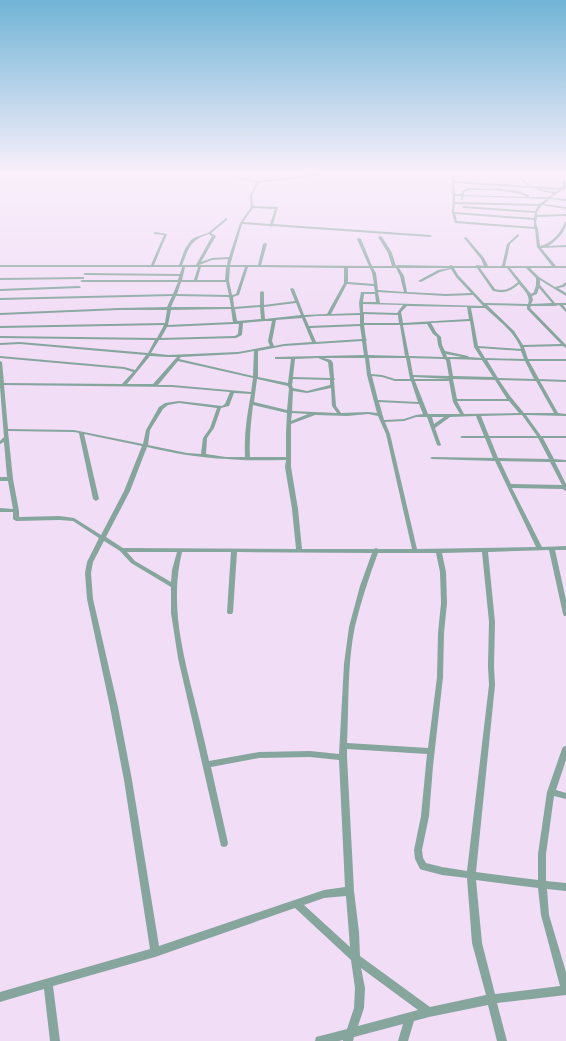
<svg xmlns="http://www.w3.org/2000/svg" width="566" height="1041" font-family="Lato,sans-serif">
<rect width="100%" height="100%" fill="#f1ddf6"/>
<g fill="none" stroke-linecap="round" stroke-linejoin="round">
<!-- minor -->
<g fill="#85a59d" fill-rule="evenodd">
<path d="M213 173H217L257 181 329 173 328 174 258 183 252 196 253 206 278 207 273 224 430 235 432 236 430 237 272 226 271 227 270 226 242 224 230 265H258L263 244 265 243 267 244 261 265 369 266 357 239 359 238 361 239 372 266H392L388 253 378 237 380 236 382 237 392 253 396 266 397 265 449 266 451 265 453 266H475L477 265 484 266 481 259 464 238 466 237 484 258 488 266H502L507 244 518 234 519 235V236L510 244 505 266H552L537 247 535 229 455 223 452 213 453 197 451 173H453L454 181 528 186 515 173H517L530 186 561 188 563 187V181L564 180 565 181 566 188 562 190 551 198 566 199V201L550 199 544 204 566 207V209L542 205 537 212V215L566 214V216L537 217V219L536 221 537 227 538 228V229L540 246C553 243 560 233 565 222H566C566 232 556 241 548 246L566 245V247L541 248 556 266H566V268H530L539 277 555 287 562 285 566 282V285L564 287 558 288 566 293V296L540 280V285L555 303H566V305H563L566 309V312L559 305 555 306H531L530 308 566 345V348L563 346 524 347 528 359H566V361H529L539 379 566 380V382L540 381 558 413 566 414V416L526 415 541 436H566V438H543L554 459 566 460V462H555L566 484V491L564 490 563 489 512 488 542 547 566 546V550H555L566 600V616H564L563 614 549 550 488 552 495 622 494 666 495 685 476 872 538 880V854L547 792 562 749 563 747 566 746V760L556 790 566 793V799L554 796 546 854V881L566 883V891L547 889 549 915 566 972V995L497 1003 507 1041H497L488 1005 429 1017 414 1021 408 1041H398L403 1024 354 1037 353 1041H343V1040L339 1041H315L316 1037 320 1036 347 1029 354 1008 355 988 351 960 295 908 155 957 53 986 60 1041H50L44 989 0 1002V992L150 949 124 780 110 707 87 599 85 573 87 562 99 538 73 521 59 520 16 521 13 519V512H0V508L13 509 8 481H0V477H7L4 442 0 444V441L4 437 0 387V361L2 362 4 383 122 384 133 372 124 369 0 358V356L124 367 135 370 146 355 20 344 0 345V343L20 342 148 353 155 340 0 338V336L157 338 164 325 0 328V326L165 323 167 310H119L0 315V313L119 308 167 307 172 296 0 300V298L173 294 178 282H82L80 281 82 280H178L179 276 85 275 83 274 85 273 180 274 182 267H0V265H151L164 235 154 234V233L155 232 167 234 154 265H179L185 249 191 240 196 237 208 233 226 218H227V220L211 233 216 236 201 262 212 258 229 257 240 223 251 207 250 196 256 182ZM454 183 559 190 555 192 538 189 537 190 553 194 548 197H529V195L519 191 500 189 499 188 497 189 468 188 462 191 461 194H455ZM469 190C488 190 509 189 527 197L464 195V192ZM455 196H461V199L462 200 463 199 464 196 547 199 539 204 455 202ZM455 204 538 206 535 211 463 206 462 207 463 208 535 213 534 218 454 212ZM253 208 275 209 270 224 243 222ZM455 214 534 220V227L457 221ZM209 234 212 236 196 265H182C189 248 190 240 209 234ZM228 259 227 265H199L212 260ZM185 267H198L194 280H182ZM201 267H226L225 280H197ZM230 267H245L236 294 232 295 229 281ZM248 267 344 268V283L327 314 304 315 294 289 292 288 290 289 295 301 264 305V292L262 291 260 292V305L234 307 233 297 239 295ZM348 268H370L372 273 374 284 348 282ZM373 268H396L400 276 404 292 378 290 376 273ZM399 268H450L438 270 418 281 421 282 440 272 451 269 456 277 471 293 446 294 407 292 404 276ZM454 268H477L493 291C504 294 511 291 519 284 524 290 531 296 528 304L484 303 458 275ZM480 268H507L518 282C511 288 505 292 495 289ZM510 268H526L536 278V285L534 292 531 294ZM181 282H226L229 295 177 294ZM347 284 374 286 375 292H361L359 303 360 313 331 314ZM539 288 552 303 531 304 533 300 532 296 537 294ZM378 292 446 296 473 295 483 306 380 303ZM364 294H375L376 302H363ZM176 296 229 297 231 307H171ZM296 303 301 315 265 319 264 307ZM363 304 403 305 397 313 363 312ZM487 305 527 306V309L561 344 523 345 514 331ZM407 306 467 307 469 319 403 323 401 312ZM260 307 261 319 237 321 235 309ZM471 308H485C498 320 515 332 521 349L478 346ZM231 309 233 322 168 325 171 310ZM364 314 398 315 399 323H364ZM360 315V324L309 326 305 317 317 316ZM302 318 312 342 284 344 274 346 272 341 276 320ZM265 321H272L268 341 270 346 238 352 168 355 151 353 159 340 236 338 242 335 243 323ZM470 321 474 347 481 358 469 357 468 356 445 351 442 345 441 337 436 332 431 323ZM234 324H239L238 334 235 336 161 338 167 327ZM427 324 433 334 437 337 438 345 443 357 409 356 403 325ZM364 325H400L405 356 368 355 366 341 367 340 366 339ZM360 326 362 339 316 342 310 328ZM362 341 364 355 275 357V359H291L288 383 258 377V351L284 346ZM479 348 521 351 524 359 485 358ZM254 351 253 376 179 359 181 357 238 354ZM446 354 462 357H447ZM150 356 168 357H177L153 384H127ZM318 358 328 362 330 378 293 377 295 359ZM324 358H365L367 375 377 413 368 412 341 413 336 406 334 380 335 379 334 378 333 363 331 360ZM369 358H406L410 379H395L382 375 371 374ZM410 358 444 359 446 360 449 376 413 375ZM450 359 482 360 493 377 453 376ZM487 360 525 361 534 379 498 378ZM178 361 253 378 251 392 172 385H158ZM372 376 382 377 395 381H411L418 402 378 400ZM414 377 449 379H414ZM257 379 288 386 289 389 287 410 254 402ZM293 379 330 380V385L307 391 293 388 292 385ZM453 379 495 380 507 399H457ZM499 380 536 381 554 413H524L510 396ZM415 381H449L453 402 460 414H428ZM4 385 172 387 230 392 225 404 222 406 179 401 165 403 159 407 146 430 143 444 74 430 8 429ZM331 388 332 406 337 413 292 411 293 391 307 393ZM234 393 251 394C247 415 244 435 245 457H226L206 454 207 438 214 428 221 408 229 406ZM457 401H509L519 413 464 414ZM379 402 419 404 423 414 416 415 404 419 384 420ZM179 403 217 408 210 428 203 438 201 454 187 453 148 445 150 430 163 409 168 405ZM253 405 287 413 286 433V457H250C249 439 251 422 253 405ZM292 413 308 414 291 421ZM368 414 378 416 386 434 412 549H378L376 548 374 549H302L298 509 291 467V424L315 415 347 416ZM522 415 537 436H489L481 416ZM476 416 484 436H462L460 437 462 438H485L493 458 432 457 430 458 432 459 495 461 536 547 417 549 390 434 385 422 404 421 416 417H427L437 445 439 446 441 445 435 428 450 417ZM432 417H444L434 424ZM8 431 74 432 79 433 93 499 96 501 99 499 84 434 142 446 124 491 101 535 74 518 59 516 19 517V511L13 479ZM490 438H538L549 459 498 458ZM147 447C173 453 200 458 227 459 246 461 266 460 286 460L285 467 292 509 296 549 123 548 106 537 130 491ZM500 461 550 462 562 485 511 484ZM104 541 120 551 131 563 171 587V613L178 658 221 846 224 847 227 846 228 843 211 767 259 758 310 757 339 760 345 887 324 890 159 946 132 780 118 707 93 599 91 573 93 562ZM127 552H177L172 570 171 582 135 561ZM182 552H231L227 612 228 614H232L233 612 237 552 372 553 360 586 349 627 344 664 339 754 310 751 259 752 209 761C204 738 198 714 192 690 184 658 176 624 177 591 177 578 179 565 182 552ZM482 552 489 622 488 666 489 685 467 871 442 867 426 863 423 858 422 850 429 816 433 766 443 677 444 633 447 603 446 572 442 553ZM378 553H436L440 572 441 603 438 633 437 677 428 748 347 743C349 705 347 664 355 626 361 601 369 577 378 553ZM347 749 427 754 421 816 414 850 415 859 420 869 423 870 442 875 467 878 472 943 486 995 430 1007 360 956 359 932 354 891 347 757ZM476 880 538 888 541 915 560 986 495 994 482 943ZM346 896 350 947 304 905 324 898ZM361 968 418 1010 358 1026 364 1008 365 988Z"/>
<polygon points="83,277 84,277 84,279 0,280 0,278"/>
<polygon points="79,286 81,287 80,288 0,291 0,289"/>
</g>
</g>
<!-- sky -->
<linearGradient id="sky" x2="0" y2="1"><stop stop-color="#71b4d6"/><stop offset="0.54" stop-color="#f9f0fb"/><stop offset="1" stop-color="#f9f0fb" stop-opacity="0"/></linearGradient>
<rect width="566" height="319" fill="url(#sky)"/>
</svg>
